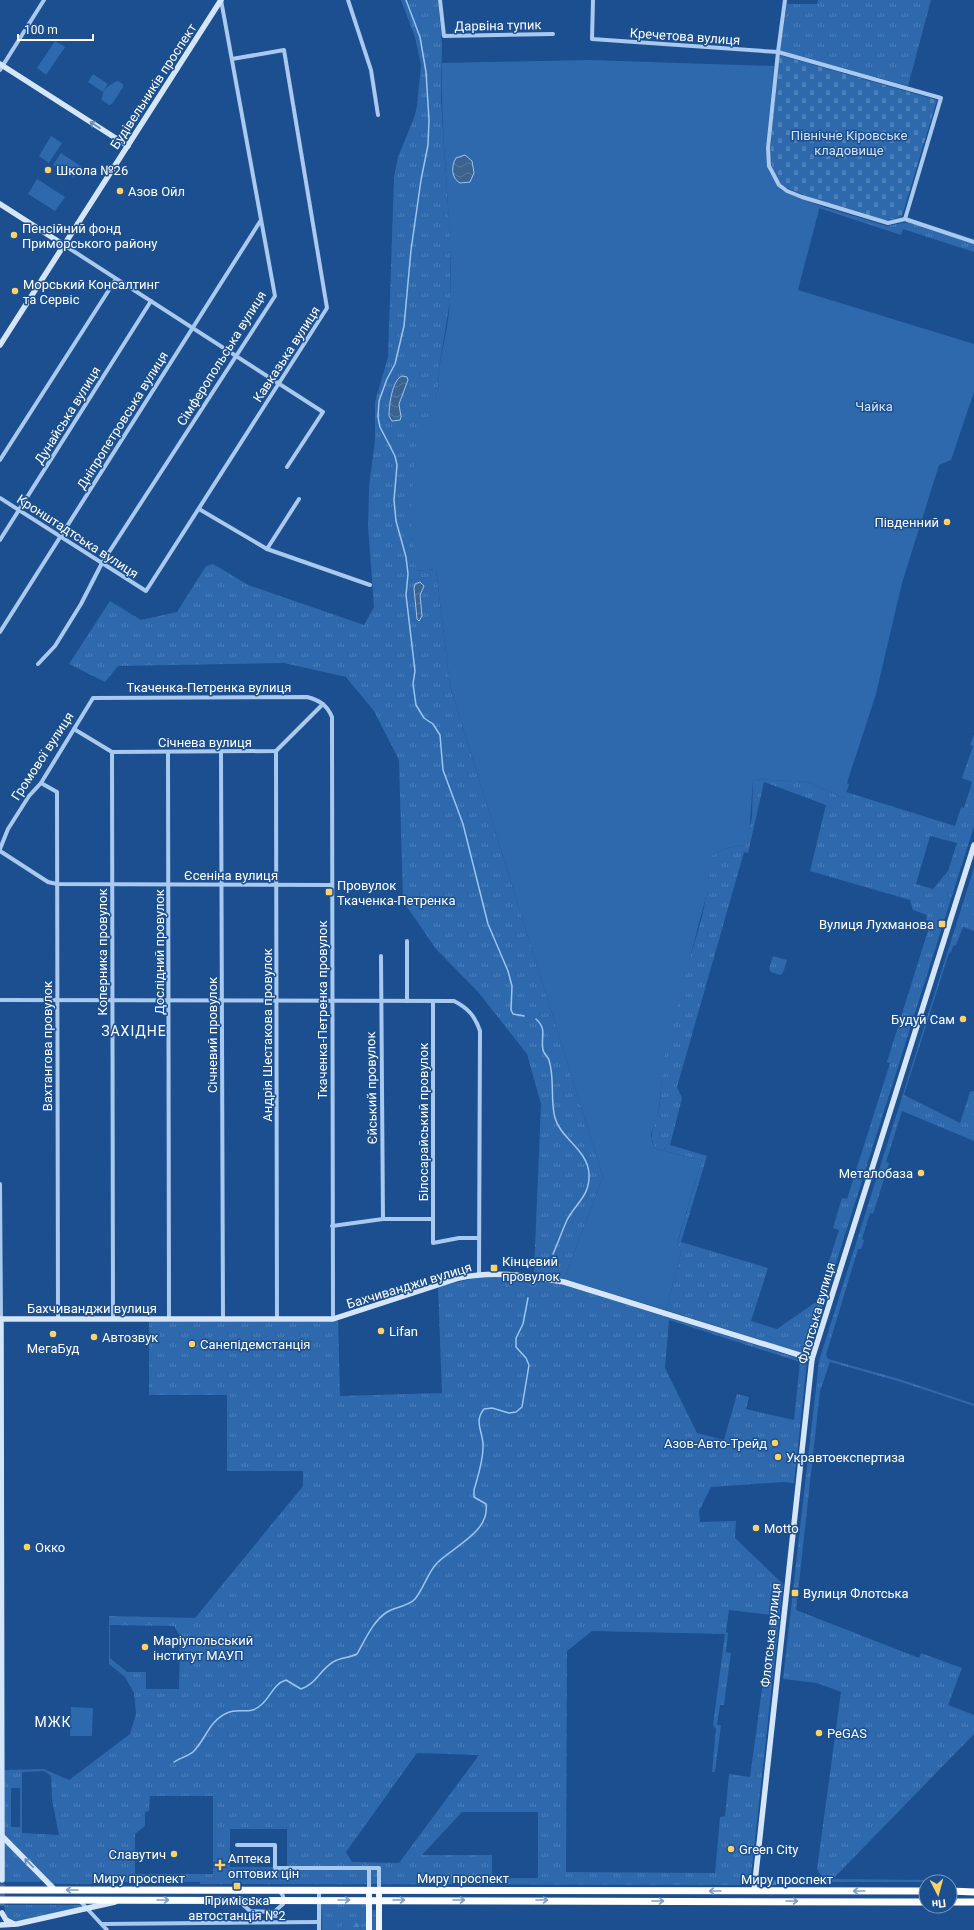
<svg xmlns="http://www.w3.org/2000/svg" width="974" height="1930" font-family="Roboto,sans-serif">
<defs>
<pattern id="grass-tufts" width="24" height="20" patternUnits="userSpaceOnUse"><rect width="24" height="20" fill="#2e69ad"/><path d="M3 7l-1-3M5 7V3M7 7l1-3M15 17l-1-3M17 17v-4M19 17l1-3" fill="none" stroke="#4d80b9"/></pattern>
<pattern id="forest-firs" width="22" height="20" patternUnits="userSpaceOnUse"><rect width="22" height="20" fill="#2e69ad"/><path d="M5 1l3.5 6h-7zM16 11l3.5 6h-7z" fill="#4d80b9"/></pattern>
<pattern id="cemetery-stones" width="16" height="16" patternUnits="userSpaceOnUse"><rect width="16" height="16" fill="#2e69ad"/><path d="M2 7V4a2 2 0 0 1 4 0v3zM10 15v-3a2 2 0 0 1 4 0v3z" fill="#4d80b9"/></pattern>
<pattern id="water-waves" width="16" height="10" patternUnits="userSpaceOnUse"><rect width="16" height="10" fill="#3c6290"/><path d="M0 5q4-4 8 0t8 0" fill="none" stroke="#597aa1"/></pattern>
</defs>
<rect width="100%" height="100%" fill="#1b4f8f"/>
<!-- grass -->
<g fill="url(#grass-tufts)" fill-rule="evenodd">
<polygon points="401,0 438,0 442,44 441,100 450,237 450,301 438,374 439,384 435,400 416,571 436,569 450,686 603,1177 564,1279 534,1272 541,1104 527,1054 479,993 436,949 403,901 399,760 374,711 346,677 284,663 118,666 105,682 69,664 110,601 141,620 177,612 206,566 213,564 248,585 364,625 374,607 368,526 369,487 375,440 375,402 388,357 394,177 398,157 414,118 417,106 421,65 415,37"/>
<polygon points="818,0 931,0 908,86 780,51 787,4 817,4"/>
<polygon points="820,206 887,226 908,222 909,218 974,239 974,252 903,229 901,235 819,208"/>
<path d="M974 734V826L807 1355 666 1310 681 1253 678 1241 702 1160 656 1149C646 1133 657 1125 659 1109 662 1090 661 1070 665 1051 670 1025 677 999 685 974 695 938 712 899 706 861 716 849 730 847 745 845L752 818 753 779 808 782 844 798 846 792 955 826 961 807 964 808 972 782 962 778 973 746 970 745ZM764 782 826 805 810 871 910 900 913 910 927 915 926 920 931 921 887 1062 890 1063 848 1196 847 1199 842 1198 833 1228 839 1230 816 1302 777 1329 751 1321 768 1268 681 1242 707 1156 670 1145 682 1098 677 1087 744 852 748 853ZM930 836 957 843 948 871 933 889 916 884Z"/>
<polygon points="974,868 974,931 963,927 956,945 953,946 951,952 949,953 904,1095 960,1123 970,1092 974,1091 974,1141 902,1111 886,1162 889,1163 873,1214 870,1213 862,1239 864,1240 861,1249 858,1249 826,1355 828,1359 899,1379 974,1404 974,1406 898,1381 830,1362 820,1391 796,1610 919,1658 921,1653 962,1668 948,1705 974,1715 974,1734 827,1885 817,1869 841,1692 817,1683 783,1679 819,1361"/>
<polygon points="773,956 787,960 783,973 780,975 771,972 769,969"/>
<path d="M494 1276 529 1279 564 1285 807 1361 794 1483 782 1482 711 1487 699 1511 700 1522 736 1521 735 1538 783 1584 750 1885 200 1884V1882H116V1884H52L4 1834V1770L44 1769 69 1780 130 1734 136 1714 134 1693 125 1677 109 1664V1616L195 1618 303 1486V1471H227V1395H149V1322H314L338 1319 340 1396 442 1393 438 1287 479 1277ZM669 1320 800 1362 794 1420 746 1409 749 1397 737 1394 724 1440 697 1433 665 1368ZM729 1610 772 1615 750 1777 729 1774 725 1816 720 1817 715 1873 566 1872 567 1651 592 1631 725 1634 713 1725 716 1729 712 1772H715L721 1725H717L720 1705H724L731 1653 726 1652 728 1633 726 1632ZM110 1625 174 1626 180 1636 179 1689H146V1672H127L110 1658ZM417 1753 479 1755 399 1863 352 1862 346 1852ZM44 1771 51 1776 52 1800 59 1835 22 1833V1772ZM11 1788H20V1827H11ZM150 1796H213V1874H135V1834L145 1826V1812L149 1811ZM462 1812H538V1878H492V1855H422ZM287 1829V1867H230V1829Z"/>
<polygon points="4,1842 42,1880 40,1882 4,1882"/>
<polygon points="321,1904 366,1904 366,1930 361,1930 360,1927 343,1924 342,1930 322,1930"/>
<polygon points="4,1905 80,1905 83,1907 17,1922 6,1917"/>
<polygon points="371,1910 376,1910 376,1930 372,1930"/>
</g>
<!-- forest -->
<g fill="url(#forest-firs)">
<polygon points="831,1879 933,1880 933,1882 831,1882"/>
<polygon points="766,1880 808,1880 813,1885 765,1885"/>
<polygon points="347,1920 357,1923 361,1930 342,1930 343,1924"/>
</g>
<!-- cemetery -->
<path fill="url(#cemetery-stones)" d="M779 55 937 100 902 216C898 218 892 219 887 220 876 220 792 193 782 185 774 178 771 165 770 154Z"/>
<!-- green -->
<g fill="#2e69ad">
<polygon points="55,41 65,47 46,75 37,68"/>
<path d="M588 60 774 66 766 148 769 172 781 190 820 206 798 290 974 344V392L951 460 939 465 902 583 876 694 847 783 849 785 844 798 808 782 753 779 749 839 745 845C730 847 716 849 707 861L709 877 707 893 665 1052 658 1117 651 1134 652 1142 656 1149 702 1160 678 1240 681 1253 666 1310 564 1279 603 1177 450 686 436 569 416 571 411 520 415 447 435 400 439 384 438 374C442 349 449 324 450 299 453 220 440 142 442 63Z"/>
<polygon points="93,74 108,84 103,92 88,82"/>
<path d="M118 81 123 84V87L112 104 109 105 102 100C101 91 109 84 118 81Z"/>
<polygon points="51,136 62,143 49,163 39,156"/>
<polygon points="61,153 82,167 74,178 53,165"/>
<polygon points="37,179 65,197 55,211 28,194"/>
<polygon points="71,1707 93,1708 92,1736 70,1736"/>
</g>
<!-- water -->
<g fill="url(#water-waves)" stroke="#9cc4f0">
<path d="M465 155 472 161 474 173 470 182 460 183C451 178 451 166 456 158Z"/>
<path d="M402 376 407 377 408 380 399 404 401 417 400 420 392 421 389 416C389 406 392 380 402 376Z"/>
<polygon points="420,582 424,586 420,595 422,616 419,621 417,619 414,588 415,584"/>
</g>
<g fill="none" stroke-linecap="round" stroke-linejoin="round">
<!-- stream -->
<g stroke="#9cc4f0" stroke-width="1.5">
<polyline points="406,0 420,37 426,72 429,120 428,145 421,180 411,250 404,326 395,364 387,379 379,401 378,417 380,427 395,456 397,465 394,500 396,521 406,557 408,574 406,595 415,671 413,684 416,705 424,718 433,724 440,735 443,770 463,824 488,924 508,971 512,986 511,1010 513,1014 524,1016"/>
<path d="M536 1019C548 1030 540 1037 543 1050 544 1054 548 1057 549 1060 555 1079 550 1100 555 1118 561 1139 588 1150 589 1174 590 1196 576 1203 567 1220 562 1231 558 1243 553 1254"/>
<path d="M174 1762C180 1758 188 1756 193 1752 206 1739 209 1721 227 1713 240 1707 249 1716 261 1705 271 1697 273 1684 286 1680L301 1689C316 1684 320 1670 333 1662 340 1657 350 1658 357 1654 365 1640 373 1621 387 1612 395 1607 409 1606 415 1599 424 1588 427 1574 437 1563 454 1546 490 1532 486 1504L474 1497V1490C478 1476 483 1462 483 1447 484 1433 473 1422 484 1409L492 1408 509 1413 516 1412 522 1407 529 1365 526 1358 516 1347V1338L523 1324 528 1298"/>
</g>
<!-- secondary-tunnel -->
<polyline stroke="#3d69a0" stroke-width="5.5" stroke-dasharray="5.5 3" stroke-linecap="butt" points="2,1906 2,1880"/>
<!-- street -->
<g stroke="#a9c9ee" stroke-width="4">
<polyline points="348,0 371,70 378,115"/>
<polyline points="440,0 444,36 553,34"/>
<polyline points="593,0 592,39 778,52 941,98 905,219"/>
<polyline points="785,0 778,52 768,148 769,166 779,185 787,191 802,197 888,223 905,219 974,242"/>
<polyline points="0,70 44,0"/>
<polyline points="64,245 323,412 287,467"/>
<polyline points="0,460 116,279"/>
<polyline points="0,498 146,591 327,308 284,50 232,59"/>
<polyline points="199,509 267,549 370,585"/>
<polyline points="0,540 151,301"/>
<polyline points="267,549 299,499"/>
<polyline points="0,632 261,220"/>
<polyline points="38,664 55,646 81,604 102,563 275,296 221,0"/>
<polyline points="74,729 112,752 276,751 323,704"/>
<polyline points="276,751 277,1319"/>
<polyline points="112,752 113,1319"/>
<polyline points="168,752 169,1319"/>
<polyline points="221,752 223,1319"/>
<polyline points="41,783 57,792 58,1319"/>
<path d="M0 849 8 829 29 796 41 783 93 698 307 697C319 700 327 705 332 717L333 1319"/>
<polyline points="0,851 48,882 57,884 332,885"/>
<polyline points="407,941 407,1001"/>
<polyline points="381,956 383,1219"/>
<path d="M0 1000 454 1001C468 1008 475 1016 480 1031L479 1274"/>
<polyline points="433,1001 433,1243 459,1238 479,1238"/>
<polyline points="0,1184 1,1319"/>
<polyline points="332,1226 383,1219 433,1219"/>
<polyline points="237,1845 275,1845 275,1868 379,1868 379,1890"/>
<polyline points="319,1890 319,1930"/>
<polyline points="369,1890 369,1868"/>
<polyline points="79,1900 107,1930"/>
<polyline points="238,1900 250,1911 274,1912 283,1904 283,1896 279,1890"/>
<polyline points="102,1924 319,1922"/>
</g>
<!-- secondary -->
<g stroke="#d6e6fa" stroke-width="5.5">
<polyline points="0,64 128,146"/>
<polyline points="0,204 64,245"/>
<polyline points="0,345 221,0"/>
<path d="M0 1319H333L459 1278C495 1270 529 1276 564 1282L812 1359"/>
<polyline points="1,1319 2,1880"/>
<polyline points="2,1836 55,1890"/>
<polyline points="754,1891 812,1359 974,845"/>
<polyline points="2,1913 6,1920 14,1924"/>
<polyline points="0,1925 17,1924 115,1902"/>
</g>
<!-- primary -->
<g stroke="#f0f6ff" stroke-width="6">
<polyline points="369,1890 369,1930"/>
<polyline points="379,1890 379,1930"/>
</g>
<!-- highway -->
<g stroke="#fff" stroke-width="7">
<polyline points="0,1890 926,1891"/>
<polyline points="950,1891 974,1892"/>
<polyline points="0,1900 926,1902"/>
<polyline points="950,1902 974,1902"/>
</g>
</g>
<!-- one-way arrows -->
<defs><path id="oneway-shaft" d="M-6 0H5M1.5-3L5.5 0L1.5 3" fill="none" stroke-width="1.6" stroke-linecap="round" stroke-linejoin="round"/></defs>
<g stroke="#668bba">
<use href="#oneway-shaft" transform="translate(95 125) rotate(-147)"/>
<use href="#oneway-shaft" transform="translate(29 1863) rotate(-135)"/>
</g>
<g stroke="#829ec1">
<use href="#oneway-shaft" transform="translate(72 1890) rotate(180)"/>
<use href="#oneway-shaft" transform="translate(715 1891) rotate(-180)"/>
<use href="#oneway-shaft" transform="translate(859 1891) rotate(180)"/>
<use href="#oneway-shaft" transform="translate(163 1900)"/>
<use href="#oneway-shaft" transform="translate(344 1900)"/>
<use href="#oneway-shaft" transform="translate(399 1900)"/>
<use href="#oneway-shaft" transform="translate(459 1900)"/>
<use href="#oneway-shaft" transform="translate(542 1900)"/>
<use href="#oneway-shaft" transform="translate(658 1901)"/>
<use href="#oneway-shaft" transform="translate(792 1901)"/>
</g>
<!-- markers -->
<g fill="#ffd166" stroke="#1b4f8f" stroke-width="1.5">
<circle cx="48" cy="170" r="4"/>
<circle cx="120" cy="191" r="4"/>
<circle cx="14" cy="235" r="4"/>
<circle cx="15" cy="291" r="4"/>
<circle cx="947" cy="522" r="4"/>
<rect x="325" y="888" width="8" height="8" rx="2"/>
<rect x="938" y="920" width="8" height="8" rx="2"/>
<circle cx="963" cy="1019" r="4"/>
<circle cx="921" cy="1173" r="4"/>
<rect x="490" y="1264" width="8" height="8" rx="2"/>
<circle cx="381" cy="1331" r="4"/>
<circle cx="53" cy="1334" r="4"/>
<circle cx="94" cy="1337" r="4"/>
<circle cx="192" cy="1344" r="4"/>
<circle cx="775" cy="1443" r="4"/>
<circle cx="778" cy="1457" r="4"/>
<circle cx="756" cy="1528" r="4"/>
<circle cx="27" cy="1547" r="4"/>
<rect x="791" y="1589" width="8" height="8" rx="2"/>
<circle cx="145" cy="1647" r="4"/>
<circle cx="819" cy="1733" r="4"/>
<circle cx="731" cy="1849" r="4"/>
<circle cx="174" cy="1854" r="4"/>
<path d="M218 1859h4v4h4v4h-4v4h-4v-4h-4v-4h4z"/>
<rect x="233" y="1882" width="8" height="8" rx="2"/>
</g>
<g text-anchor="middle" stroke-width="3" stroke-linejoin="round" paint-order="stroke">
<!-- street labels -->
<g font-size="13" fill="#fff" stroke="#1b4f8f">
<text transform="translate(498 25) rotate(-1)" y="5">Дарвіна тупик</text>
<text transform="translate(685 36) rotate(4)" y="5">Кречетова вулиця</text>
<text transform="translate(153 86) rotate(-57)" y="5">Будівельників проспект</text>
<text transform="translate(286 354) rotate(-57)" y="5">Кавказька вулиця</text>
<text transform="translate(221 358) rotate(-58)" y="5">Сімферопольська вулиця</text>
<text transform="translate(67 415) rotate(-58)" y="5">Дунайська вулиця</text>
<text transform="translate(122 420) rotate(-58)" y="5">Дніпропетровська вулиця</text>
<text transform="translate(78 536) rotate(33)" y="5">Кронштадтська вулиця</text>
<text x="209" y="692">Ткаченка-Петренка вулиця</text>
<text x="205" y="747">Січнева вулиця</text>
<text transform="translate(42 756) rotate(-57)" y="5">Громової вулиця</text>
<text x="231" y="880">Єсеніна вулиця</text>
<text transform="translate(102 952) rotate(-90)" y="5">Коперника провулок</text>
<text transform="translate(159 952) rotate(-90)" y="5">Дослідний провулок</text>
<text transform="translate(322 1010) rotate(-90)" y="5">Ткаченка-Петренка провулок</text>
<text transform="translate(212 1035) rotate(-90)" y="5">Січневий провулок</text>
<text transform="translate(267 1035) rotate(-90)" y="5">Андрія Шестакова провулок</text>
<text transform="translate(47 1046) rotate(-90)" y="5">Вахтангова провулок</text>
<text transform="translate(371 1088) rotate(-91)" y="5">Єйський провулок</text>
<text transform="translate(423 1122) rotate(-90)" y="5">Білосарайський провулок</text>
<text transform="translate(409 1285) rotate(-17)" y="5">Бахчиванджи вулиця</text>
<text x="92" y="1313">Бахчиванджи вулиця</text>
<text transform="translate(816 1313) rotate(-74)" y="5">Флотська вулиця</text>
<text transform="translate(770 1635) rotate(-84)" y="5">Флотська вулиця</text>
<text x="139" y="1883">Миру проспект</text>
<text x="463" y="1883">Миру проспект</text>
<text x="787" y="1884">Миру проспект</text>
</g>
<!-- park labels -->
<g font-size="13" fill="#cfe3fa" stroke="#1b4f8f">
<text x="849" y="140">Північне Кіровське<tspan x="849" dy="15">кладовище</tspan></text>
<text x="874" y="411">Чайка</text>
</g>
<!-- poi labels -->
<g font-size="13" fill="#fff" stroke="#1b4f8f" text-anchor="start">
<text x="56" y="175">Школа №26</text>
<text x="128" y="196">Азов Ойл</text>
<text x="22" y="233">Пенсійний фонд<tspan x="22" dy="15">Приморського району</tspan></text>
<text x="23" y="289">Морський Консалтинг<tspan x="23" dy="15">та Сервіс</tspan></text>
<text x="939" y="527" text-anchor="end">Південний</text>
<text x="337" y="890">Провулок<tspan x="337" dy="15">Ткаченка-Петренка</tspan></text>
<text x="934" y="929" text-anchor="end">Вулиця Лухманова</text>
<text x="955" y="1024" text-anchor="end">Будуй Сам</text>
<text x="913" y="1178" text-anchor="end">Металобаза</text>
<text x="502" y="1266">Кінцевий<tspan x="502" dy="15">провулок</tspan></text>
<text x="389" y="1336">Lifan</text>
<text x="102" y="1342">Автозвук</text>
<text x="200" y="1349">Санепідемстанція</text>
<text x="53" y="1353" text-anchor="middle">МегаБуд</text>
<text x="767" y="1448" text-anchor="end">Азов-Авто-Трейд</text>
<text x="786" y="1462">Укравтоекспертиза</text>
<text x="764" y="1533">Motto</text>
<text x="35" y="1552">Окко</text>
<text x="803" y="1598">Вулиця Флотська</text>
<text x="153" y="1645">Маріупольський<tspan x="153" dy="15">інститут МАУП</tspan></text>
<text x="827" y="1738">PeGAS</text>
<text x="739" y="1854">Green City</text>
<text x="166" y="1859" text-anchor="end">Славутич</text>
<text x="228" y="1863">Аптека<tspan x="228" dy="15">оптових цін</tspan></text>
<text x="237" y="1905" text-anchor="middle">Приміська<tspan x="237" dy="15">автостанція №2</tspan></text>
</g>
<!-- neighbourhood labels -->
<g font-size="14" letter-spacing="1" fill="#fff" stroke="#1b4f8f">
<text x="134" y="1036">ЗАХІДНЕ</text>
<text x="53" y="1727">МЖК</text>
</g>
</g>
<!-- north arrow -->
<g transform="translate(938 1894) rotate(174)"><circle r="19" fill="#1b4f8f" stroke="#7695bc"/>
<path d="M0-3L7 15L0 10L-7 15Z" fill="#ffd166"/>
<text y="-6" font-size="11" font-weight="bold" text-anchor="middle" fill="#ffffff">Пн</text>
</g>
<!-- scale -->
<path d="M18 34v6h75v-6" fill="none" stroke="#ffffff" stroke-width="2"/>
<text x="24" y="34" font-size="12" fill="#ffffff" stroke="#1b4f8f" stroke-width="3" paint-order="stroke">100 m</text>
</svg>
